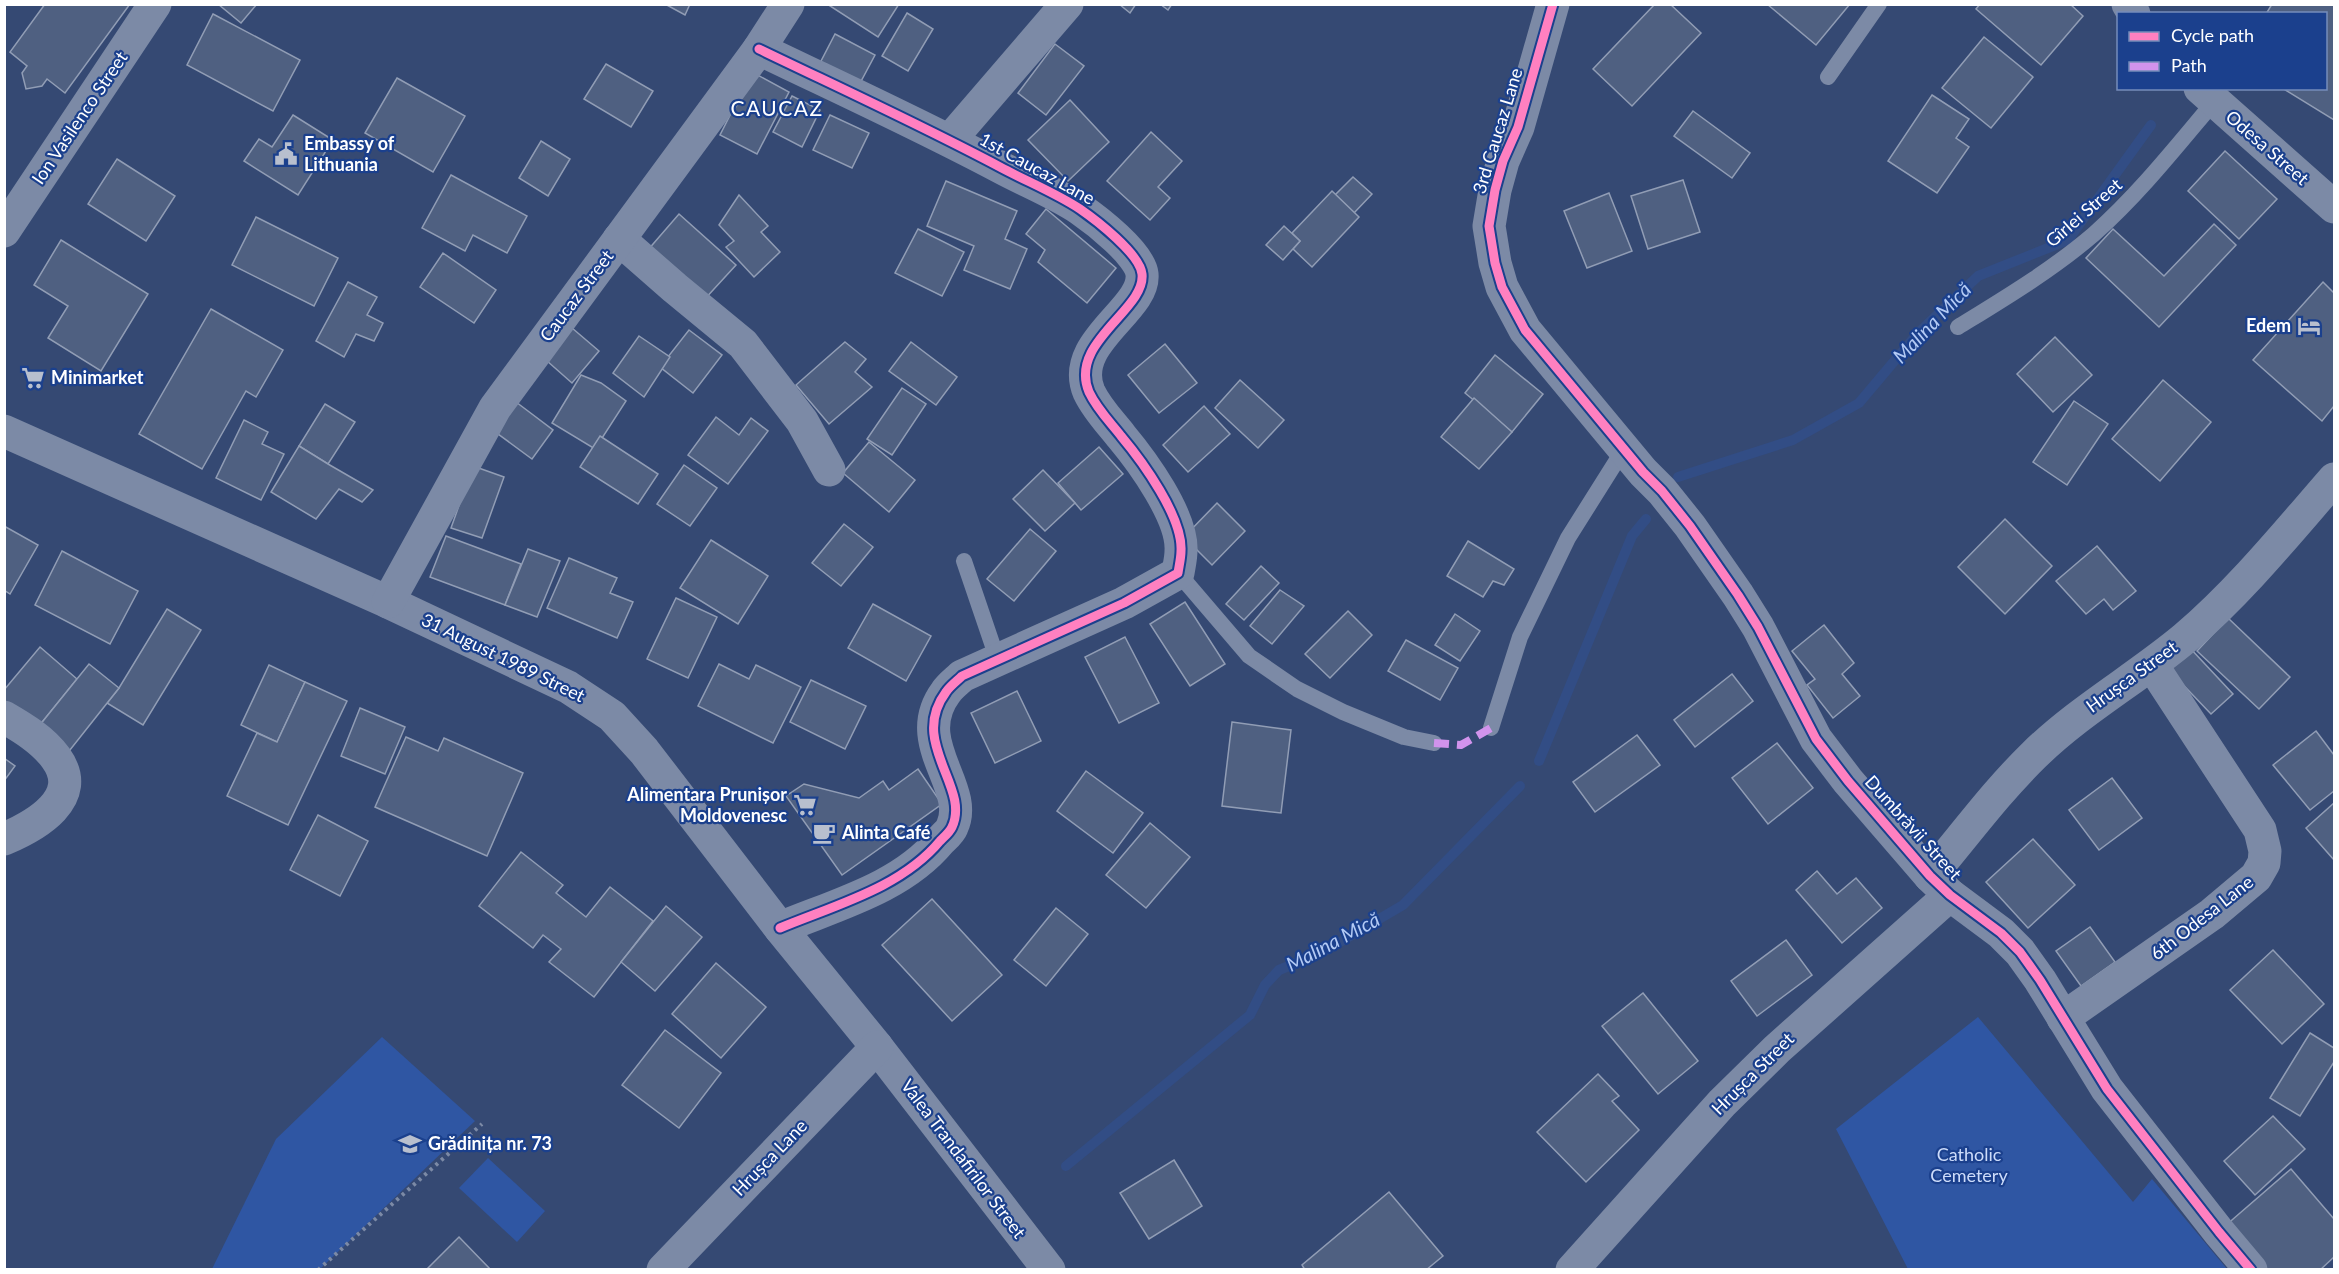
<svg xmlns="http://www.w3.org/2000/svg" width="2339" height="1274" font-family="Lato,sans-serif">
<rect width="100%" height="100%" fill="#354973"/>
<!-- green -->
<g fill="#2f56a3">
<polygon points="1978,1017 2133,1202 2152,1179 2227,1269 1908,1269 1836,1129"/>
<polygon points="382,1037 475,1121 320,1269 212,1269 276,1139"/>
<polygon points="488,1158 545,1211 517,1242 459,1188"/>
</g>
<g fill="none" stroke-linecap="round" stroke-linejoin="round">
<!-- stream -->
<g stroke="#324d85" stroke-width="10">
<polyline points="1678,477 1793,440 1859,403 1918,333 1978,276 2068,240 2151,125"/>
<polyline points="1539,761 1632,536 1646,519"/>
<polyline points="1066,1166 1250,1015 1265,985 1279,970 1323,952 1403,905 1520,786"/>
</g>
</g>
<!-- building -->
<g fill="#4f6081" stroke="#919db5" stroke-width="1.5">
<polygon points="45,4 130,4 65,93 47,79 42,86 26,89 22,73 27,66 10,52"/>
<polygon points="218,4 257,4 241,23"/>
<polygon points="665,4 690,4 685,15"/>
<polygon points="827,4 899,4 878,37"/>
<polygon points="1119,4 1136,4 1130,13"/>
<polygon points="1160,4 1172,4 1168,10"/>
<polygon points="1655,4 1670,4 1701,33 1632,106 1593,69"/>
<polygon points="1767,4 1850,4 1816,45"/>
<polygon points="1980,4 2070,4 2083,16 2041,65 1976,9"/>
<polygon points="2272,4 2334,4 2334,120 2282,88 2326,88 2326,14 2266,14"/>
<polygon points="907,13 933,29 908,71 882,56"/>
<polygon points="213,14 300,60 273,111 187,65"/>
<polygon points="835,34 875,55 859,85 819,65"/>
<polygon points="1984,37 2033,77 1991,128 1942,88"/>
<polygon points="1055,44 1084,66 1046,115 1018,93"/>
<polygon points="606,64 653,91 631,127 584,99"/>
<polygon points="752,72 789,92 757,154 720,135"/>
<polygon points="397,78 465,116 433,172 365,133"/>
<polygon points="1932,95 1969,119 1956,138 1969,147 1937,193 1888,161"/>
<polygon points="792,96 820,110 802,147 773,132"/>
<polygon points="1070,100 1109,142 1068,181 1028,140"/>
<polygon points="1693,111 1750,153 1732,178 1674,136"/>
<polygon points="293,115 333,140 298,195 244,161 259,139 272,147"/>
<polygon points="830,115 869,133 852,168 813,150"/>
<polygon points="1151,132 1182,161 1158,187 1170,198 1150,220 1107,181"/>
<polygon points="541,141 570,159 548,196 519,178"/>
<polygon points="2225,151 2277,199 2239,239 2188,191"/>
<polygon points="117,159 175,196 146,241 88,204"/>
<polygon points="451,175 527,216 507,253 473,235 465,251 422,228"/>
<polygon points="1353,177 1372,194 1354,213 1335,195"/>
<polygon points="1683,180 1700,232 1648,249 1631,196"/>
<polygon points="946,181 1017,211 1005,239 1027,249 1010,289 964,270 974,246 927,226"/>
<polygon points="1332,191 1359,217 1312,267 1293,249 1300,241 1292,233"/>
<polygon points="1609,193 1632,251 1587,268 1564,211"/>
<polygon points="739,195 768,226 761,232 780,252 754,277 726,247 734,241 719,225"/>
<polygon points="1046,209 1116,268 1087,303 1038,262 1045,250 1026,234"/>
<polygon points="679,214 736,265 703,301 647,251"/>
<polygon points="256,217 338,258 314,306 232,265"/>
<polygon points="2214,224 2236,245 2159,327 2086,258 2113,229 2164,276"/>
<polygon points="1284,226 1300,241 1283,260 1266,245"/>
<polygon points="918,229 964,252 942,296 895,273"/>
<polygon points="61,240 148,294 101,371 48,338 68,306 34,285"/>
<polygon points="443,253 496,290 474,323 420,287"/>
<polygon points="348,282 377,297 367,315 383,323 374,341 356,334 344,357 316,341"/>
<polygon points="2323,282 2334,293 2334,406 2322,421 2253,360"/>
<polygon points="211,309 283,350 256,397 246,391 202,469 139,434"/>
<polygon points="565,322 599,351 572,383 538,353"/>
<polygon points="689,330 722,355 693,393 660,367"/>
<polygon points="639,336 670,357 644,397 613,373"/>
<polygon points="2055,337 2092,375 2053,412 2017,374"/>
<polygon points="845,342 866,359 855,372 872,387 829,424 796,385"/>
<polygon points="911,342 957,377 936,405 889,371"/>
<polygon points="1165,344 1197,383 1159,413 1128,375"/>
<polygon points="1495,355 1543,394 1512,432 1465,393"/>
<polygon points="581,375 601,383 626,401 595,449 552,423"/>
<polygon points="1240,380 1284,420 1258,448 1215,408"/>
<polygon points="2163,380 2211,422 2160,481 2112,439"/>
<polygon points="902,388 926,404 892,455 867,439"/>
<polygon points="1474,398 1512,432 1479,469 1441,437"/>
<polygon points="2074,401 2108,424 2067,485 2033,462"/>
<polygon points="516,402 553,430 532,459 494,431"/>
<polygon points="325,404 355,422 328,464 299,446"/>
<polygon points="1204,406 1230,434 1188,472 1163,445"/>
<polygon points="716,417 739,435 751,418 768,431 728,484 688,455"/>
<polygon points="244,420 268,432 262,444 284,454 261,500 216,478"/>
<polygon points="600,436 658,474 638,504 580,467"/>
<polygon points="869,442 915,480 889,512 843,473"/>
<polygon points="299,446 328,464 373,490 362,502 339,489 316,519 271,492"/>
<polygon points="1099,447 1123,474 1081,510 1058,483"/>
<polygon points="684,465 717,488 690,526 657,504"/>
<polygon points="473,466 504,477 482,538 451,528"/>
<polygon points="1043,470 1075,503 1045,531 1013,499"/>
<polygon points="1217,503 1245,531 1212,565 1184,537"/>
<polygon points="2005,519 2052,566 2005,614 1958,567"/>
<polygon points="844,524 873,547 841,586 812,563"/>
<polygon points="4,526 38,545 10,594 4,590"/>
<polygon points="1030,529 1056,551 1014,601 987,579"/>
<polygon points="446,536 521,564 505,605 430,577"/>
<polygon points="711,540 768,576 738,624 680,588"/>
<polygon points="1468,541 1514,569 1504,585 1493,581 1483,597 1447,576"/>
<polygon points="2097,546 2136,591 2113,610 2104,599 2086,614 2056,581"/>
<polygon points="528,549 560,561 537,617 505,605"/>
<polygon points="62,551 138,591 110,644 35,605"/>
<polygon points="569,558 617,578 610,593 633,602 617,638 547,608"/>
<polygon points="1261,566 1279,583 1244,620 1226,604"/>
<polygon points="1280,590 1304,606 1272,644 1250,626"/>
<polygon points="676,598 717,617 688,678 647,659"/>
<polygon points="1185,602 1225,664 1190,686 1150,624"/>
<polygon points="873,604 931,636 906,681 848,648"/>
<polygon points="167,609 201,630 143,725 107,703 119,688"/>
<polygon points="1348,611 1372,635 1330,678 1305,654"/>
<polygon points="1455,614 1480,631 1460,661 1435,645"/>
<polygon points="2228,618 2290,677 2259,709 2197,651"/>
<polygon points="1824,625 1854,663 1842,674 1860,696 1833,718 1807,685 1815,679 1792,651"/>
<polygon points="1125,637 1159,703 1119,723 1085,657"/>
<polygon points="1406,640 1458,668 1440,700 1388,671"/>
<polygon points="40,647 77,679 35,731 4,705 4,690"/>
<polygon points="2189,647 2233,694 2211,714 2167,668"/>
<polygon points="89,664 119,688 66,755 35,731"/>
<polygon points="719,664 749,679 756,665 801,687 773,743 698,706"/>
<polygon points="269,665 305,682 277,742 241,725"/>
<polygon points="1732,674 1753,701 1695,747 1674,720"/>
<polygon points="811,680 866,706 845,749 790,722"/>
<polygon points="305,682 347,701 288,825 227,796 257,733 277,742"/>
<polygon points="1017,691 1041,741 995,763 971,713"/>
<polygon points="360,708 405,727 385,774 341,756"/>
<polygon points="1232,722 1291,730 1281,813 1222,806"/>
<polygon points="2316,731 2334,755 2334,791 2310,810 2273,765"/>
<polygon points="1637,735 1660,765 1595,812 1573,782"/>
<polygon points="406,737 438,751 444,738 523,773 487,856 375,807"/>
<polygon points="1777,743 1813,788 1768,824 1732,778"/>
<polygon points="4,758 15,766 4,781"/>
<polygon points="918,769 942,804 842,875 786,796 804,784 859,798 883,781 889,790"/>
<polygon points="1086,771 1143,813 1113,853 1057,811"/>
<polygon points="2112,778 2142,818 2099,850 2069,810"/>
<polygon points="2334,803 2334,860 2306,828"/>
<polygon points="318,815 368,841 340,896 290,870"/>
<polygon points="1150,823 1190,857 1146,908 1106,875"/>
<polygon points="2033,839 2075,885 2028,928 1986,882"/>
<polygon points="521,852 563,885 556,893 586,917 610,887 653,921 594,997 549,962 561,949 543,935 533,948 479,906"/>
<polygon points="1817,871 1837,894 1856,878 1882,908 1842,943 1796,890"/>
<polygon points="932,899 1002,975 952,1021 882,945"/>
<polygon points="666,906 702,937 655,991 621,962"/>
<polygon points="1056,908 1088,934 1046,986 1014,960"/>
<polygon points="2090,927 2115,962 2081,986 2056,951"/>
<polygon points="1786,940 1812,975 1757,1016 1731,981"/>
<polygon points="2273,950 2324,1004 2282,1044 2230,990"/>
<polygon points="716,963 766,1007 721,1058 672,1014"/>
<polygon points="1643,993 1698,1061 1658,1094 1602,1026"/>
<polygon points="665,1030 721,1073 679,1128 622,1085"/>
<polygon points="2310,1033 2334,1048 2334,1062 2300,1116 2270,1098"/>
<polygon points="1598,1074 1619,1096 1612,1101 1639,1130 1586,1182 1537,1132"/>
<polygon points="2273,1116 2305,1149 2255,1195 2224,1161"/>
<polygon points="1174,1160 1202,1206 1149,1239 1120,1193"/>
<polygon points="2291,1169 2334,1219 2334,1257 2320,1270 2263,1270 2225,1226"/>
<polygon points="1389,1192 1443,1256 1426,1270 1305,1270 1302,1265"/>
<polygon points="459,1237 491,1270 426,1270"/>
</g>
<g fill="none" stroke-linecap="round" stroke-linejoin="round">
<!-- path -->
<polyline stroke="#7c8aa6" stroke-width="4" stroke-dasharray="3 4.5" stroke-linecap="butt" points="318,1270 482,1124"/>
<!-- service -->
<g stroke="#7c8aa6" stroke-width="16">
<polyline points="1828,77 1879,4"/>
<path d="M1958 327C2005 298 2052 270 2094 234 2139 194 2176 147 2214 102"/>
<polyline points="964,561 998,661"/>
<polyline points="1178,573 1249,656 1297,689 1343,712 1404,737 1434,743"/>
<polyline points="1491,728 1520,637 1568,538 1624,449"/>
</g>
<!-- minor -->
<g stroke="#7c8aa6" stroke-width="33">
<polyline points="1553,4 1518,127 1503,161 1495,190 1489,226 1495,263 1502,287 1525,330 1643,472 1662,491 1690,526 1738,595 1758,627 1816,739 1848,781 1930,876 1950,895 2001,933 2020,952 2040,980 2107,1089 2219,1232 2251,1270"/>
<polyline points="2128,4 2134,14"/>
<path d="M759 49C840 88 921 125 1000 167 1026 181 1056 193 1080 209 1096 220 1140 254 1142 274 1146 310 1068 342 1089 392 1097 409 1110 422 1121 436 1142 461 1183 517 1181 551 1181 558 1179 566 1178 573L1124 603 962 676C957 681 950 686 946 692 908 743 971 787 952 827 950 832 944 837 940 841 901 888 835 905 780 928"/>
<polyline points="2200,88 2334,207"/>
<polyline points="950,140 1067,4"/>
<polyline points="4,231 155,4"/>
<polyline points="619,239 675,288 743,344 802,421 829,470"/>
<polyline points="4,431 388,602 568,687 612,716 644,751 780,928 877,1047 1049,1270"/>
<polyline points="388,602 495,408 759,49 788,4"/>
<path d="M4 717C23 728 43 740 56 758 85 798 35 826 4 839"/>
<path d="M1930 876C1964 836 1996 792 2034 755 2080 710 2136 679 2185 638 2240 591 2287 533 2334 479"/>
<polyline points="2063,1018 2212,914 2256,877 2264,863 2265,851 2260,830 2152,665"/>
<polyline points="663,1270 877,1047"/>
<polyline points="1572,1270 1722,1103 1777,1049 1950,895"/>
</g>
<!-- quiet -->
<polyline stroke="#d193ec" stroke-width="8" stroke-dasharray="15 8" stroke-linecap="butt" points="1434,743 1461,745 1491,728"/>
<!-- cycleway casing -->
<g stroke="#1b408d" stroke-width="13">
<g id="cycleway">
<polyline points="1553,4 1518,127 1503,161 1495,190 1489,226 1495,263 1502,287 1525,330 1643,472 1662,491 1690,526 1738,595 1758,627 1816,739 1848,781 1930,876 1950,895 2001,933 2020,952 2040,980 2107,1089 2219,1232 2251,1270"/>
<path d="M759 49C840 88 921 125 1000 167 1026 181 1056 193 1080 209 1096 220 1140 254 1142 274 1146 310 1068 342 1089 392 1097 409 1110 422 1121 436 1142 461 1183 517 1181 551 1181 558 1179 566 1178 573L1124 603 962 676C957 681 950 686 946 692 908 743 971 787 952 827 950 832 944 837 940 841 901 888 835 905 780 928"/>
</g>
</g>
<!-- cycleway -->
<use href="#cycleway" stroke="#ff80c0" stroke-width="9"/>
</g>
<!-- icons -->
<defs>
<g id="civic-bare" transform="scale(1.8)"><path d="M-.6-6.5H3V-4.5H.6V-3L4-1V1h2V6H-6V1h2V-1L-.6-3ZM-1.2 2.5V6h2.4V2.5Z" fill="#b8bfce" stroke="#1b408d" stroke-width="2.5" paint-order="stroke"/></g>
<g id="hotel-bare" transform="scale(1.8)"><path d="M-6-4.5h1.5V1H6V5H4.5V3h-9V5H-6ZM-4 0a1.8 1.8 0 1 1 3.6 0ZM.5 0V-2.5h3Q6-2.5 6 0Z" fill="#b8bfce" stroke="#1b408d" stroke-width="2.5" paint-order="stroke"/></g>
<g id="supermarket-bare" transform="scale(1.8)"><path d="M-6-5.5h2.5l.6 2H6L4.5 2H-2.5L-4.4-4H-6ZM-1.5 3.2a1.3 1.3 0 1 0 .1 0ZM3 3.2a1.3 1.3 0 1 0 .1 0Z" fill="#b8bfce" stroke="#1b408d" stroke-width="2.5" paint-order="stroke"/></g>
<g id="cafe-bare" transform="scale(1.8)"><path d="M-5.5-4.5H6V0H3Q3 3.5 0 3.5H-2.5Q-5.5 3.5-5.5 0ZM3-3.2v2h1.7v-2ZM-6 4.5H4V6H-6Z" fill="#b8bfce" stroke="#1b408d" stroke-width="2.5" paint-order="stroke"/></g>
<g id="school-bare" transform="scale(1.8)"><path d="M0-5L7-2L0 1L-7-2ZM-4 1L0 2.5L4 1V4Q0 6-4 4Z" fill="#b8bfce" stroke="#1b408d" stroke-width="2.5" paint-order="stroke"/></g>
</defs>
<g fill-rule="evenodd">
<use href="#civic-bare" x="286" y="154"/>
<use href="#hotel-bare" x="2309" y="326"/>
<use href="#supermarket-bare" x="33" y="378"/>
<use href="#supermarket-bare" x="805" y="805"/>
<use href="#cafe-bare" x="824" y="833"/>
<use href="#school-bare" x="410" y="1144"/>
</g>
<g text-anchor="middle" stroke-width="4.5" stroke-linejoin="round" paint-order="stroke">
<!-- street labels -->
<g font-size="18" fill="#fff" stroke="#1b408d">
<text transform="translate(80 118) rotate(-56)" y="6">Ion Vasilenco Street</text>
<text transform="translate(1498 131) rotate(-73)" y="6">3rd Caucaz Lane</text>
<text transform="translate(2267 148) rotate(41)" y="6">Odesa Street</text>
<text transform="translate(1037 169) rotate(29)" y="6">1st Caucaz Lane</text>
<text transform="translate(2084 213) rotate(-41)" y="6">Gîrlei Street</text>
<text transform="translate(577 296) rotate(-53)" y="6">Caucaz Street</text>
<text transform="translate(503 658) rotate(26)" y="6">31 August 1989 Street</text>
<text transform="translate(2132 677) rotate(-36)" y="6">Hrușca Street</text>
<text transform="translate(1913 828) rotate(48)" y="6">Dumbrăvii Street</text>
<text transform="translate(2202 918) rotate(-38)" y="6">6th Odesa Lane</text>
<text transform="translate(1753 1074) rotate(-45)" y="6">Hrușca Street</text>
<text transform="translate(770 1158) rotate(-46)" y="6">Hrușca Lane</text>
<text transform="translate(963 1159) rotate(53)" y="6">Valea Trandafirilor Street</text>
</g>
<!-- poi labels -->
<g font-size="18" font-weight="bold" fill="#fff" stroke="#1b408d" text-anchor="start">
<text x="304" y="150">Embassy of<tspan x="304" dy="21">Lithuania</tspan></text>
<text x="2291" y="332" text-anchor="end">Edem</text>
<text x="51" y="384">Minimarket</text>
<text x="787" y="801" text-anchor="end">Alimentara Prunișor<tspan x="787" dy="21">Moldovenesc</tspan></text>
<text x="842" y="839">Alinta Café</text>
<text x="428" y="1150">Grădinița nr. 73</text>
</g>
<!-- park labels -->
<g font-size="18" fill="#cddcfa" stroke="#1b408d">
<text x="1969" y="1161">Catholic<tspan x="1969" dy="21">Cemetery</tspan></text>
</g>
<!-- water labels -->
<g font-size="20" font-style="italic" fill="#b3caf5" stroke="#1b408d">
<text transform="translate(1932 323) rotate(-46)" y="7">Malina Mică</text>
<text transform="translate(1333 942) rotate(-28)" y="7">Malina Mică</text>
</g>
<!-- quarter labels -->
<g font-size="21" letter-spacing="1.5" fill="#fff" stroke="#1b408d">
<text x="777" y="116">CAUCAZ</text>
</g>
</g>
<!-- border -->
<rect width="2339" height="1274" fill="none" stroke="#ffffff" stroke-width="12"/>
<!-- legend -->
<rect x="2117" y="12" width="210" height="78" fill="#1b408d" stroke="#768cbb" stroke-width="1.5"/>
<rect x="2129" y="32" width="30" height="9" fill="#ff80c0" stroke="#768cbb" stroke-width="1.5"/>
<text x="2171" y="42" font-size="18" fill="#ffffff">Cycle path</text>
<rect x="2129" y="62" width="30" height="9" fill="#d193ec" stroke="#768cbb" stroke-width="1.5"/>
<text x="2171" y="72" font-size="18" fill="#ffffff">Path</text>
</svg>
